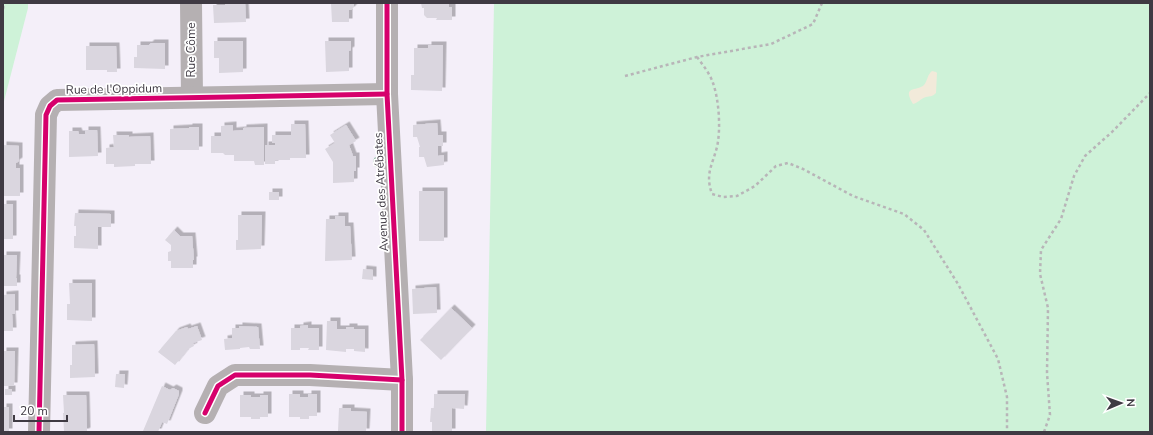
<svg xmlns="http://www.w3.org/2000/svg" width="1153" height="435" font-family="'Nunito Sans',sans-serif">
<defs>
<filter id="shadow"><feDropShadow dx="3.5" dy="-3.5" stdDeviation="0" flood-color="#0004"/></filter>
</defs>
<rect width="100%" height="100%" fill="#f4eff9"/>
<!-- green -->
<g fill="#cef2d8">
<polygon points="3,3 28,3 28,8 3,105"/>
<polygon points="494,3 1150,3 1150,432 486,432"/>
</g>
<!-- sand -->
<path fill="#f2eada" d="M932 71 936 72 937 73 936 93C932 97 930 96 926 97 920 99 918 103 913 104 902 85 916 92 924 85 928 80 927 75 932 71Z"/>
<!-- building -->
<g fill="#dad6df" filter="url(#shadow)">
<polygon points="225,3 245,3 246,22 214,23 213,5 225,5"/>
<polygon points="331,3 354,3 354,7 351,10 349,10 349,22 332,22"/>
<polygon points="421,3 449,3 449,7 452,7 452,20 436,20 437,18 427,18 424,15 424,8 422,8"/>
<polygon points="214,41 243,41 243,72 219,73 219,58 214,58"/>
<polygon points="325,41 351,41 351,50 349,51 349,71 326,72"/>
<polygon points="151,43 165,43 165,69 134,68 134,57 137,57 137,45 149,45"/>
<polygon points="428,45 443,45 442,91 411,90 411,75 414,75 414,48 428,48"/>
<polygon points="86,46 116,46 117,72 107,72 107,70 86,70"/>
<polygon points="437,123 438,135 443,135 443,146 438,146 438,156 444,155 444,165 427,167 424,157 419,157 419,147 420,147 417,137 413,137 413,125"/>
<polygon points="291,124 305,124 306,158 290,158 290,160 275,160 275,164 265,164 265,145 275,145 275,143 272,143 272,135 291,135"/>
<polygon points="233,125 233,131 243,130 243,128 264,127 264,165 255,165 254,161 234,161 234,155 225,155 223,153 211,153 211,136 221,136 221,126"/>
<polygon points="346,125 356,141 349,145 353,156 356,156 356,171 354,171 354,182 333,183 333,162 325,149 335,143 330,135"/>
<polygon points="189,127 199,127 199,150 170,150 170,129 189,128"/>
<polygon points="85,130 97,130 98,156 69,157 69,131 78,131 79,134 85,134"/>
<polygon points="113,135 129,135 129,137 150,136 151,164 135,164 135,166 114,167 114,164 106,164 106,148 114,147"/>
<polygon points="3,145 19,146 19,161 16,163 16,168 20,168 20,196 3,196"/>
<rect x="419" y="191" width="25" height="50"/>
<rect x="269" y="192" width="10" height="8"/>
<rect x="3" y="204" width="10" height="35"/>
<polygon points="75,213 111,214 111,227 98,227 98,249 74,248 74,236 76,236 76,226 74,226"/>
<polygon points="238,215 262,215 261,249 236,250 236,240 238,240"/>
<polygon points="335,216 345,216 345,226 350,226 352,260 325,261 326,219 335,219"/>
<polygon points="174,230 180,236 192,236 194,260 193,260 193,268 171,268 171,261 168,261 168,252 171,251 171,245 165,240"/>
<polygon points="3,255 17,255 16,278 17,278 17,286 3,286"/>
<polygon points="363,269 373,270 373,280 362,279"/>
<polygon points="69,283 92,283 92,321 67,320 67,304 70,304"/>
<polygon points="436,287 437,313 413,314 412,289"/>
<polygon points="15,294 15,314 12,314 13,331 3,331 3,295"/>
<polygon points="451,308 472,328 441,360 420,340"/>
<polygon points="327,321 337,321 337,329 346,329 346,327 354,327 354,329 365,329 365,352 354,351 354,349 346,349 346,352 326,350"/>
<polygon points="308,325 308,328 319,328 319,350 308,350 309,348 300,348 300,350 291,350 291,328 300,328 300,326"/>
<polygon points="197,326 202,340 193,343 194,346 188,349 175,365 158,352 176,331 187,327 188,329"/>
<polygon points="239,326 258,327 260,349 250,349 249,347 240,348 240,349 225,350 224,339 232,338 232,328 239,328"/>
<polygon points="94,344 95,377 70,378 70,365 72,365 72,345"/>
<polygon points="3,351 15,351 14,386 3,386"/>
<polygon points="116,374 125,374 124,388 115,387"/>
<polygon points="162,386 170,390 173,388 179,391 179,394 167,424 162,422 158,432 146,432 143,431"/>
<rect x="5" y="389" width="7" height="6"/>
<polygon points="289,394 300,394 300,397 308,397 308,394 317,394 317,416 309,416 309,419 300,419 300,417 289,417"/>
<polygon points="434,394 465,394 464,409 452,408 452,432 432,432 432,422 430,422 431,408 434,408"/>
<polygon points="63,395 86,395 87,431 85,432 66,432 64,431 63,413 64,413"/>
<polygon points="240,395 251,395 251,397 260,397 260,395 268,395 268,417 260,417 260,419 251,419 251,417 240,417"/>
<rect x="3" y="407" width="6" height="25"/>
<polygon points="339,408 351,408 351,411 367,412 366,432 338,431"/>
</g>
<g fill="none" stroke-linecap="round" stroke-linejoin="round">
<!-- path -->
<g stroke="#b8b5b8" stroke-width="2.5" stroke-dasharray="3 3" stroke-linecap="butt">
<polyline points="3,9 4,3"/>
<path d="M697 57C703 65 710 74 713 83 719 100 721 129 717 147 712 166 705 174 712 194L723 197 737 196 755 186 776 166 788 163 803 169 853 196 904 214 924 230 958 284 998 359 1007 397V432"/>
<polyline points="625,76 697,57 771,44 813,24 822,3"/>
<polyline points="1044,432 1050,415 1047,373 1048,308 1040,274 1041,250 1061,219 1074,176 1085,156 1112,132 1150,93"/>
</g>
<!-- minor -->
<g stroke="#b5b0b2" stroke-width="22">
<polyline points="191,3 192,97"/>
<polyline points="387,3 387,94 402,380 402,432"/>
<polyline points="205,413 218,386 235,375 310,375 402,380"/>
<polyline points="39,432 46,115 50,106 57,100 387,94"/>
</g>
<!-- cycleway casing -->
<g stroke="#fff" stroke-width="8">
<g id="cycleway">
<polyline points="387,3 387,94 402,380 402,432"/>
<polyline points="205,413 218,386 235,375 310,375 402,380"/>
<polyline points="39,432 46,115 50,106 57,100 387,94"/>
</g>
</g>
<!-- cycleway -->
<use href="#cycleway" stroke="#d6006c" stroke-width="5"/>
</g>
<!-- trees -->
<circle fill="#72a48a" cx="379" cy="162" r="6"/>
<g text-anchor="middle" stroke-width="3.5" stroke-linejoin="round" paint-order="stroke">
<!-- street labels -->
<g font-size="12" fill="#3f3a43" stroke="#fff">
<text transform="translate(191 50) rotate(-90)" y="4">Rue Côme</text>
<text transform="translate(114 89) rotate(-1)" y="4">Rue de l'Oppidum</text>
<text transform="translate(381 192) rotate(-93)" y="4">Avenue des Atrébates</text>
</g>
</g>
<!-- border -->
<rect width="1153" height="435" fill="none" stroke="#3f3a43" stroke-width="8"/>
<!-- north arrow -->
<g transform="translate(1121 403) rotate(88)" stroke="#ffffff" stroke-width="3" paint-order="stroke">
<path d="M0-3L7 15L0 10L-7 15Z" fill="#3f3a43"/>
<text y="-6" font-size="11" font-weight="bold" text-anchor="middle" fill="#3f3a43">N</text>
</g>
<!-- scale -->
<path d="M14 415v6h53v-6" fill="none" stroke="#3f3a43" stroke-width="2"/>
<text x="20" y="415" font-size="12" fill="#3f3a43" stroke="#ffffff" stroke-width="3" paint-order="stroke">20 m</text>
</svg>
